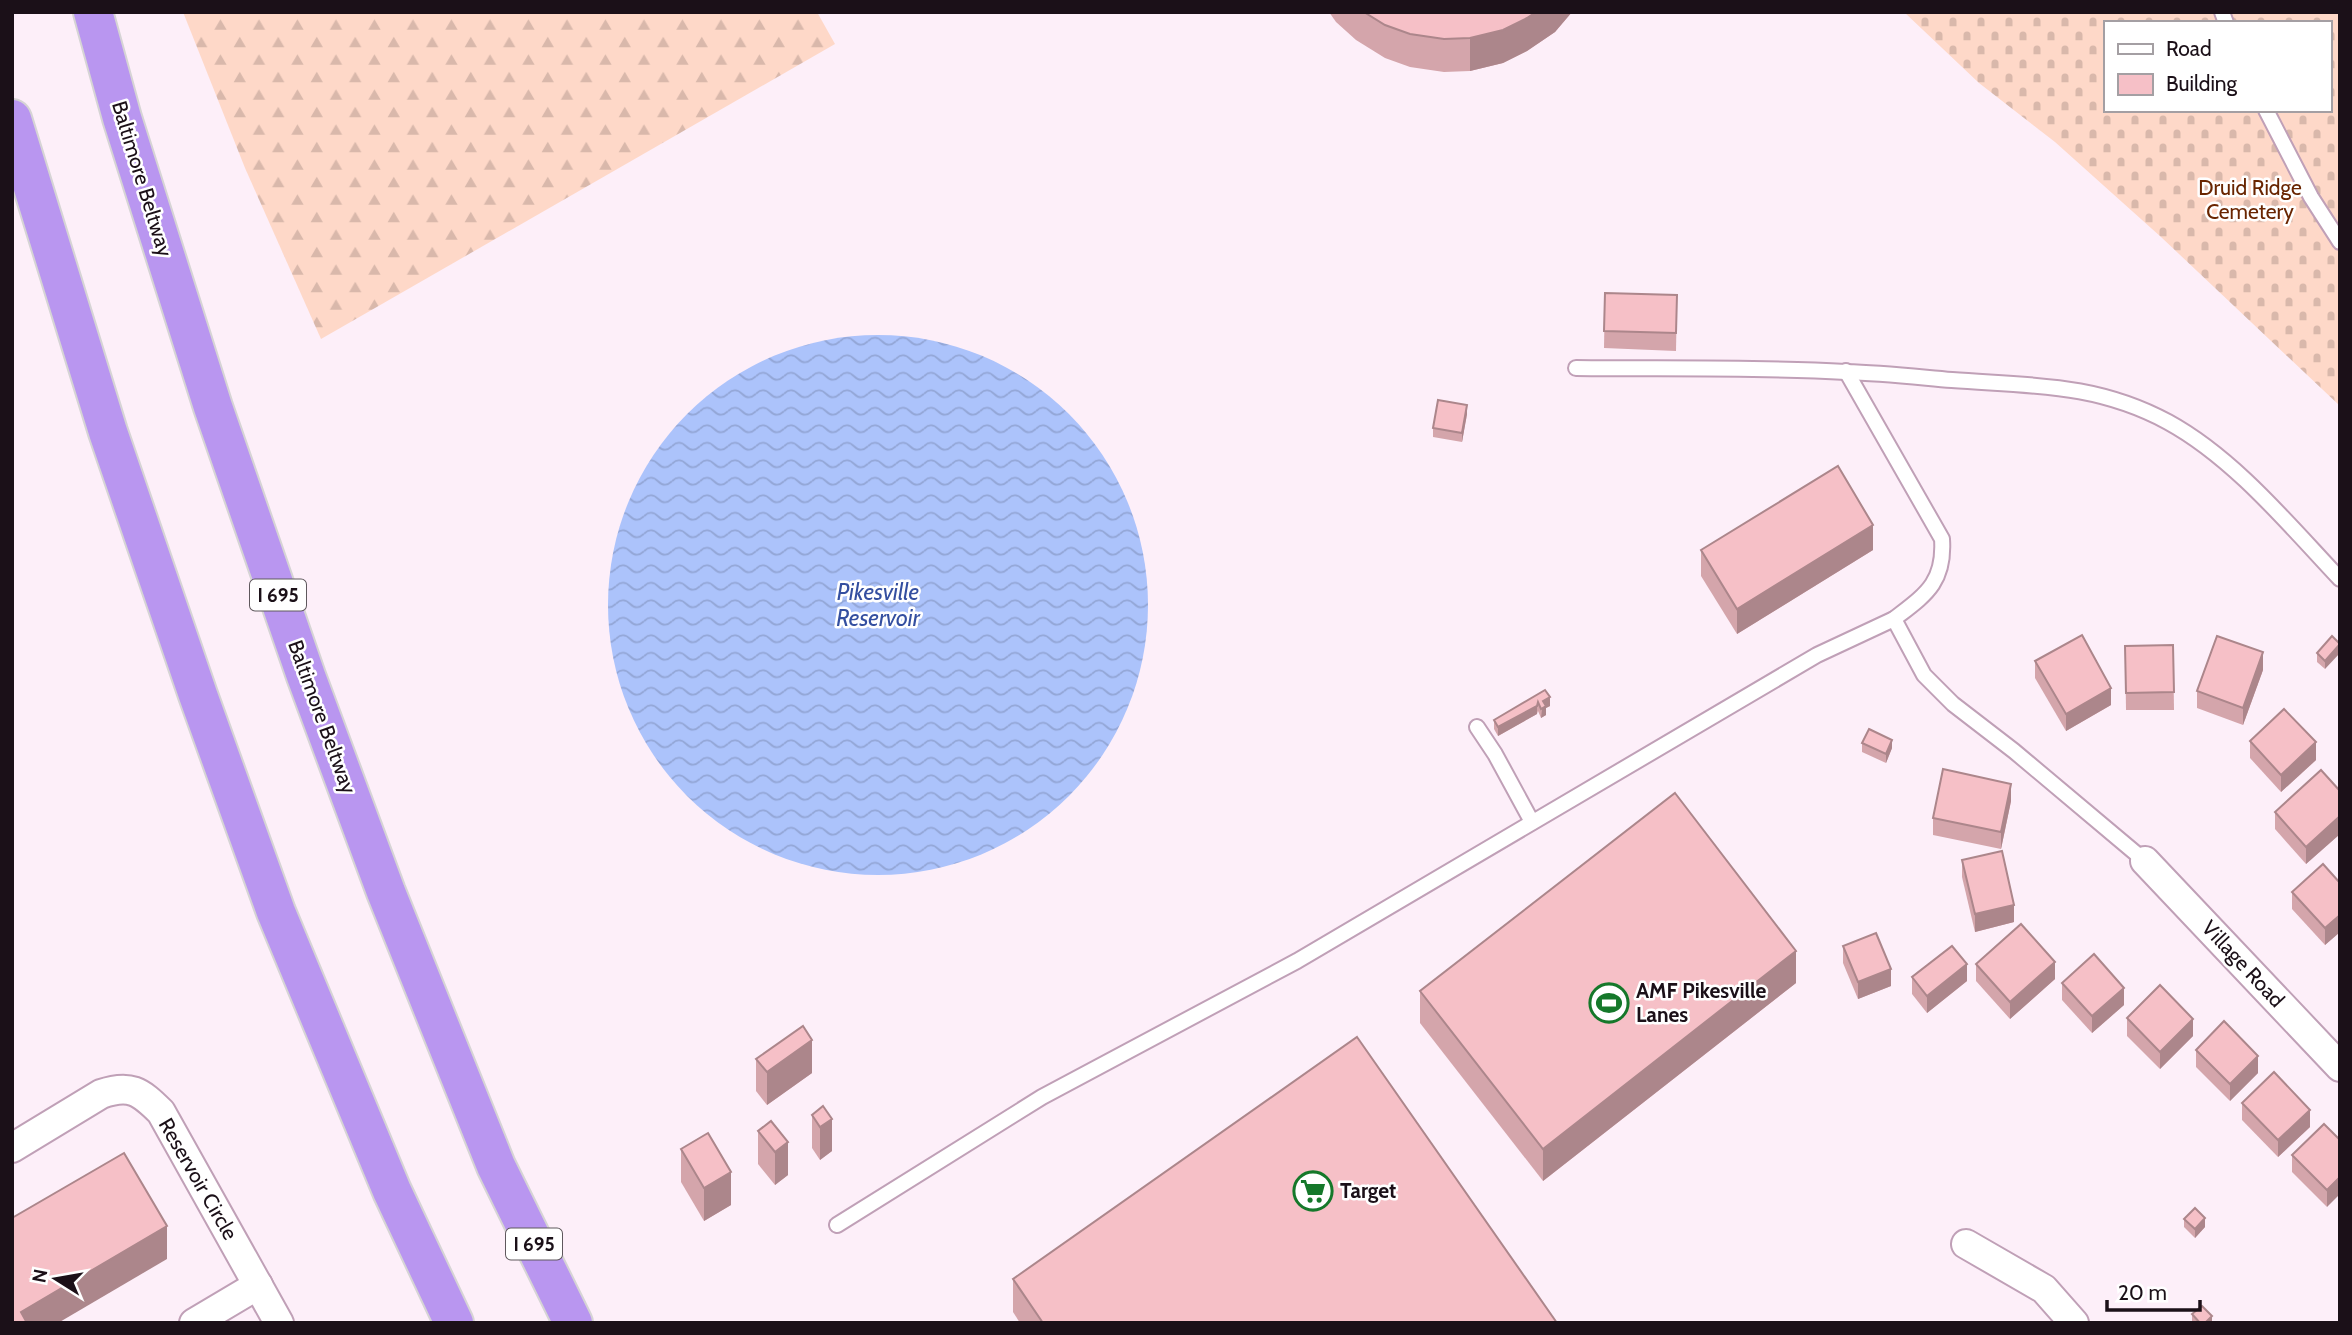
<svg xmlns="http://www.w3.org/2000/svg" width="2352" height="1335" font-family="Cabin,sans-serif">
<defs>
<pattern id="forest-firs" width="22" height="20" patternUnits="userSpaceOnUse" patternTransform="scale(1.75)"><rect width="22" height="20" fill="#fed8c8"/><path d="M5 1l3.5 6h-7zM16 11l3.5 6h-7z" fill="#d9b8ab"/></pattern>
<pattern id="cemetery-stones" width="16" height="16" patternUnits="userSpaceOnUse" patternTransform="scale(1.75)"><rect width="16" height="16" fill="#fed8c8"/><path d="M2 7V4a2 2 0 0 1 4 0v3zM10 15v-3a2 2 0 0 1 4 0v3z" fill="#d9b8ab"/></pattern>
<pattern id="water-waves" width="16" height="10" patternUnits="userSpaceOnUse" patternTransform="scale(1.75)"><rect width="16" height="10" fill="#acc3fb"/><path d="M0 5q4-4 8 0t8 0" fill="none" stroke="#93a6d6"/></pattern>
</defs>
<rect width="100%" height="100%" fill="#fdeff9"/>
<!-- forest -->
<polygon fill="url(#forest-firs)" points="183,12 817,12 835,44 321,339 245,168"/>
<!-- cemetery -->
<path fill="url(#cemetery-stones)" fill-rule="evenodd" d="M1904 12H2340V406L2161 237 2055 142 1979 83ZM2105 23H2329V110H2105Z"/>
<!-- water -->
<circle fill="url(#water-waves)" cx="878" cy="605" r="270"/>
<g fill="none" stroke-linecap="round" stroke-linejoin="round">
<!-- lane casing -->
<g stroke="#c0a0b7" stroke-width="18">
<g id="lane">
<polyline points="2222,12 2226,23"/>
<polyline points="2266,110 2311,197 2340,242"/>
<path d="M1576 368C1666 369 1756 367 1846 372 1882 373 1917 377 1952 380 2031 386 2096 383 2168 422 2234 458 2289 525 2340 579"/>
<path d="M1846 371 1942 539C1945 583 1925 595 1894 619L1924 675 1953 704 2014 751 2145 861"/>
<polyline points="1477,727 1495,754 1532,822"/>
<polyline points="837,1225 1042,1097 1297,961 1817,655 1894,619"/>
</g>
</g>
<!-- street casing -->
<g stroke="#c0a0b7" stroke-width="32">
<g id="street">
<polyline points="2145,861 2340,1067"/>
<path d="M12 1148 101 1094C130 1084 140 1091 161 1112L279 1323"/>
<polyline points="1966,1244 2044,1289 2074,1323"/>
<polyline points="194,1323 258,1285"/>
</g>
</g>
<!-- highway casing -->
<g stroke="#d6d4d5" stroke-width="42">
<g id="highway">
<polyline points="93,12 122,118 213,407 306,676 386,892 496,1166 573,1323"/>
<polyline points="12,119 108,432 198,695 276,912 392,1191 454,1323"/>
</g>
</g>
<!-- lane -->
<use href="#lane" stroke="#fff" stroke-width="14"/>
<!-- street -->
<use href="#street" stroke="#fff" stroke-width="28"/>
<!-- highway -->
<use href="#highway" stroke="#b996f0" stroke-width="38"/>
</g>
<!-- wall -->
<g fill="#d4a5ab">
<polygon points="1329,12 1572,12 1555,32 1527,51 1503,63 1470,71 1444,72 1410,67 1385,58 1356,40 1336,22"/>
<polygon points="1605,293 1677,295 1676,351 1604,348"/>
<polygon points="1467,414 1462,442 1433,437 1433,428"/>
<polygon points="1701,550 1873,550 1737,634 1701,576"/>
<polygon points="2332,636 2325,669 2317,662 2317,653"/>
<polygon points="2173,645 2174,710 2126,710 2125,646"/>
<polygon points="2035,661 2111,705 2066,731 2035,678"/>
<polygon points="2263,670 2243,725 2197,708 2197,691"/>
<polygon points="1545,690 1550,706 1546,708 1546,715 1541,718 1538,711 1537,714 1498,736 1494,729 1494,720"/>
<polygon points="2250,741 2316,760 2281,792 2250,758"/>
<polygon points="1862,743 1892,748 1886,763 1862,752"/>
<polygon points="2340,791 2340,834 2306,864 2275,829 2275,812"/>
<polygon points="2011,801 2001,849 1933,835 1933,818"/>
<polygon points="1962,860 2014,922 1975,932 1962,877"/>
<polygon points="2340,883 2340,932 2325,945 2292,909 2292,892"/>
<polygon points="1843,946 1891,986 1858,999 1843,963"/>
<polygon points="1976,964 2055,979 2010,1019 1976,981"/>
<polygon points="1912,977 1967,981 1927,1013 1912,994"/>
<polygon points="1796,983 1543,1181 1420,1023 1420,991"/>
<polygon points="2062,983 2124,1005 2092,1033 2062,1000"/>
<polygon points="2127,1018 2193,1036 2160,1069 2127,1036"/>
<polygon points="2196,1050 2258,1073 2230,1101 2196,1067"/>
<polygon points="756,1059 812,1073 767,1105 756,1091"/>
<polygon points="2242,1103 2310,1127 2278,1157 2242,1120"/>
<polygon points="823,1106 832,1151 820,1160 812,1148 812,1115"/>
<polygon points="771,1121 788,1175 775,1185 758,1164 758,1131"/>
<polygon points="2340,1140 2327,1207 2292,1172 2292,1155"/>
<polygon points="681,1149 731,1205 704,1221 681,1182"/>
<polygon points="2340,1206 2340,1225 2339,1224 2339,1207"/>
<polygon points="2184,1219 2205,1227 2195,1238 2184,1227"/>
<polygon points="1013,1279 1557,1323 1020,1323 1013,1312"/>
<polygon points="2192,1314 2212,1323 2192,1323"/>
</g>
<!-- shaded-wall -->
<g fill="#ac868b">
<polygon points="1536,12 1572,12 1555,32 1527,51 1503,63 1470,71 1470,38"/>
<polygon points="1467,405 1467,414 1462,442 1462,433"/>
<polygon points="1873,525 1873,550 1737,634 1737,609"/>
<polygon points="2340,644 2340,653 2325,669 2325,661"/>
<polygon points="2263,652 2263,670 2243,725 2243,708"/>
<polygon points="2111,688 2111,705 2066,731 2066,714"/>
<polygon points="1550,697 1550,706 1546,708 1546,715 1541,718 1543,701"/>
<polygon points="1537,706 1537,714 1498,736 1498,727"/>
<polygon points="1892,740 1892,748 1886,763 1886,754"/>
<polygon points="2316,742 2316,760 2281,792 2281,775"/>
<polygon points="2011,784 2011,801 2001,849 2001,832"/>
<polygon points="2340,816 2340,834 2306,864 2306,847"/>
<polygon points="2014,905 2014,922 1975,932 1975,914"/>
<polygon points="2340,915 2340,932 2325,945 2325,928"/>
<polygon points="1796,951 1796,983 1543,1181 1543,1149"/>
<polygon points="2055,962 2055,979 2010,1019 2010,1002"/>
<polygon points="1967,964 1967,981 1927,1013 1927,996"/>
<polygon points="1891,969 1891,986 1858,999 1858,982"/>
<polygon points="2124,988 2124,1005 2092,1033 2092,1016"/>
<polygon points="2193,1019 2193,1036 2160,1069 2160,1052"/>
<polygon points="812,1040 812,1073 767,1105 767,1072"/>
<polygon points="2258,1056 2258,1073 2230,1101 2230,1084"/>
<polygon points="2310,1110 2310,1127 2278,1157 2278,1140"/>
<polygon points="832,1119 832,1151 820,1160 820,1127"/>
<polygon points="788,1142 788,1175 775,1185 775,1152"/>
<polygon points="731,1172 731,1205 704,1221 704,1188"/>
<polygon points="2340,1177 2340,1194 2327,1207 2327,1190"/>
<polygon points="2205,1218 2205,1227 2195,1238 2195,1229"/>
<polygon points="167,1226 167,1259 58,1323 21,1323 21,1312"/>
<polygon points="2212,1316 2212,1323 2205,1323"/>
</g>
<!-- building -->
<g fill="#f6c0c7" stroke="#ac868b" stroke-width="2">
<polygon points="1364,12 1536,12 1527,18 1503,30 1470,38 1444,39 1410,34 1385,25"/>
<polygon points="1605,293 1677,295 1676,333 1604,331"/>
<polygon points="1438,400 1467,405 1462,433 1433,428"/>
<polygon points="1838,466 1873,525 1737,609 1701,550"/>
<polygon points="2082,635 2111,688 2066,714 2035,661"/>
<polygon points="2217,636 2263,652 2243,708 2197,691"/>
<polygon points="2332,636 2340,644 2325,661 2317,653"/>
<polygon points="2173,645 2174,692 2126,693 2125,646"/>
<polygon points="1545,690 1550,697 1543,701 1546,706 1541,709 1538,702 1537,706 1498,727 1494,720"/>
<polygon points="2284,709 2316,742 2281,775 2250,741"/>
<polygon points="1869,729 1892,740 1886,754 1862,743"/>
<polygon points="1943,769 2011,784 2001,832 1933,818"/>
<polygon points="2321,770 2340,791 2340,816 2306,847 2275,812"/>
<polygon points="1675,793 1796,951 1543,1149 1420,991"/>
<polygon points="2002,851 2014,905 1975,914 1962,860"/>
<polygon points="2323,864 2340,883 2340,915 2325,928 2292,892"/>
<polygon points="2021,924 2055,962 2010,1002 1976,964"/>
<polygon points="1876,933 1891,969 1858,982 1843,946"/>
<polygon points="1952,946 1967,964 1927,996 1912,977"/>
<polygon points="2094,954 2124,988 2092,1016 2062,983"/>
<polygon points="2160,985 2193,1019 2160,1052 2127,1018"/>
<polygon points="2224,1021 2258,1056 2230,1084 2196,1050"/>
<polygon points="803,1026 812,1040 767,1072 756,1059"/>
<polygon points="1357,1037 1557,1323 1043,1323 1013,1279"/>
<polygon points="2274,1072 2310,1110 2278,1140 2242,1103"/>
<polygon points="823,1106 832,1119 820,1127 812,1115"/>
<polygon points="771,1121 788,1142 775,1152 758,1131"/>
<polygon points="2324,1124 2340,1140 2340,1177 2327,1190 2292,1155"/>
<polygon points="708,1133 731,1172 704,1188 681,1149"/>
<polygon points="124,1153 167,1226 21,1312 27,1323 12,1323 12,1218"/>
<polygon points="2195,1208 2205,1218 2195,1229 2184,1219"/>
<polygon points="2202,1306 2212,1316 2205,1323 2200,1323 2192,1314"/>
</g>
<!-- icons -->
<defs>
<g id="stadium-ring" transform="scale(2.0125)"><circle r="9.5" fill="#fff" stroke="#15782a" stroke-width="1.5"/><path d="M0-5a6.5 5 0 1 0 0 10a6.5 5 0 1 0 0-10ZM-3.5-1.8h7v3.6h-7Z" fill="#15782a"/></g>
<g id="supermarket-ring" transform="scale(2.0125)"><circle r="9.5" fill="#fff" stroke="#15782a" stroke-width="1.5"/><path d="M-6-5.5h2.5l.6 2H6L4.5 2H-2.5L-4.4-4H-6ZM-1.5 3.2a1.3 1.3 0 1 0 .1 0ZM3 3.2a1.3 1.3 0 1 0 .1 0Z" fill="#15782a"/></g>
</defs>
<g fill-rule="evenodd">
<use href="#stadium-ring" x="1609" y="1003"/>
<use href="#supermarket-ring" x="1313" y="1191"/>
</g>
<g text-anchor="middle" stroke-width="5" stroke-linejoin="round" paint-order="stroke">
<!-- shield labels -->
<g fill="#fff" stroke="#5f585d" stroke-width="2">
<rect x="250" y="579.5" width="56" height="31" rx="5"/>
<rect x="506" y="1228.5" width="56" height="31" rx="5"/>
</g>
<g font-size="19" font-weight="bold" fill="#1b1018">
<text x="278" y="602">I 695</text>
<text x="534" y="1251">I 695</text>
</g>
<!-- street labels -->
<g font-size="21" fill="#1b1018" stroke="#fff">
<text transform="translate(142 179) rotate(73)" y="7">Baltimore Beltway</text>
<text transform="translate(322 717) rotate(70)" y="7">Baltimore Beltway</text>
<text transform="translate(2243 964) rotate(47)" y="7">Village Road</text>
<text transform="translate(198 1179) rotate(60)" y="7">Reservoir Circle</text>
</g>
<!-- park labels -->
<g font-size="21" fill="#692500" stroke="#fff">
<text x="2250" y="195">Druid Ridge<tspan x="2250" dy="24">Cemetery</tspan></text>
</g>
<!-- poi labels -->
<g font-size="21" font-weight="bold" fill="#1b1018" stroke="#fff" text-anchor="start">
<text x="1636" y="998">AMF Pikesville<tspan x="1636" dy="24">Lanes</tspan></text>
<text x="1340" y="1198">Target</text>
</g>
<!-- water labels -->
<g font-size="23" font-style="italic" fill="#344fa0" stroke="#fff">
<text x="878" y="600">Pikesville<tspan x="878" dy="26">Reservoir</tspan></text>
</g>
</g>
<!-- border -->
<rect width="2352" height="1335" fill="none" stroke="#1b1018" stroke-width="28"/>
<!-- legend -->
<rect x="2104" y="21" width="228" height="91" fill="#ffffff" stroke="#a49fa3" stroke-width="2"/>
<rect x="2118" y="44" width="35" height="10" fill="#ffffff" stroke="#a49fa3" stroke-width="2"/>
<text x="2166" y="56" font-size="21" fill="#1b1018">Road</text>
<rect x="2118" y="74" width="35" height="21" fill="#f6c0c7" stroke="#a49fa3" stroke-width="2"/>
<text x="2166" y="91" font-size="21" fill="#1b1018">Building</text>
<!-- north arrow -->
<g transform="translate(56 1279) rotate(281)" stroke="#ffffff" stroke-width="5" paint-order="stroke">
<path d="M0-5L12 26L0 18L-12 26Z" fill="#1b1018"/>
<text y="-10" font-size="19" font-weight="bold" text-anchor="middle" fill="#1b1018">N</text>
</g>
<!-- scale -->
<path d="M2107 1300v10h93v-10" fill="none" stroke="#1b1018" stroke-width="3.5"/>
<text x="2118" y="1300" font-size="21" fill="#1b1018" stroke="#ffffff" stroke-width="5" paint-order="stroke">20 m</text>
</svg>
